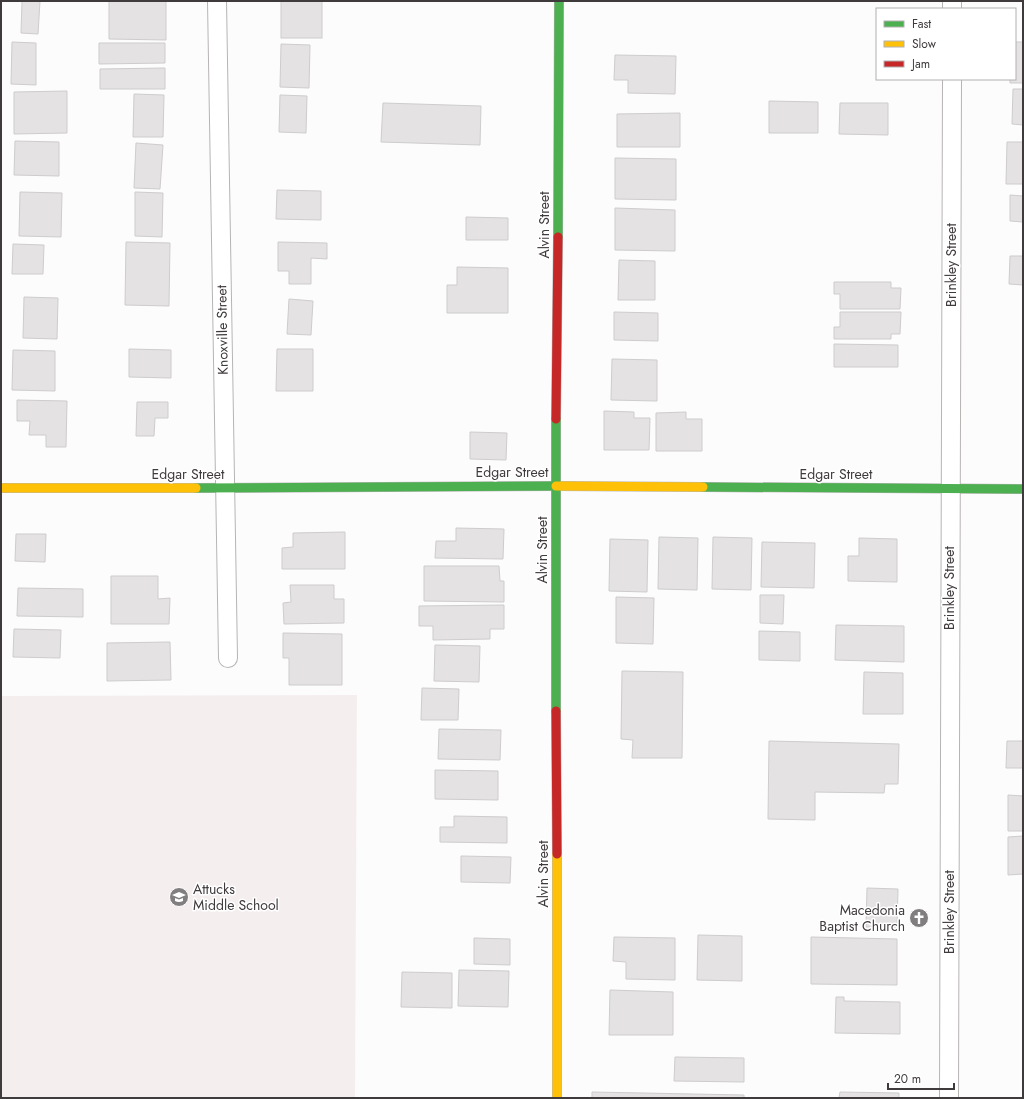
<svg xmlns="http://www.w3.org/2000/svg" width="1024" height="1099" font-family="Jost,sans-serif">
<rect width="100%" height="100%" fill="#fcfcfc"/>
<!-- built -->
<polygon fill="#f5eeef" points="357,695 355,1098 1,1098 1,696"/>
<!-- building -->
<g fill="#e4e2e2" stroke="#cecccc">
<polygon points="22,1 40,1 38,34 21,33"/>
<polygon points="109,1 166,1 166,40 109,39"/>
<rect x="281" y="1" width="41" height="37"/>
<polygon points="12,42 36,43 36,85 11,84"/>
<polygon points="1015,42 1023,42 1023,83 1010,83 1010,79 1015,79"/>
<polygon points="99,43 165,43 165,63 99,64"/>
<polygon points="281,44 310,45 309,88 280,87"/>
<polygon points="615,55 676,56 675,94 628,93 628,80 614,80"/>
<polygon points="165,68 165,89 100,89 100,69"/>
<polygon points="1013,89 1023,89 1023,125 1012,124"/>
<polygon points="67,91 67,133 14,134 14,92"/>
<polygon points="134,94 164,95 163,137 133,137"/>
<polygon points="280,95 307,96 306,133 279,132"/>
<polygon points="769,101 818,102 818,133 769,133"/>
<polygon points="383,103 481,106 480,145 381,142"/>
<polygon points="840,103 888,103 888,135 839,134"/>
<polygon points="680,113 680,147 617,147 617,114"/>
<polygon points="15,141 59,142 59,176 14,175"/>
<polygon points="1007,142 1023,142 1023,184 1006,184"/>
<polygon points="136,143 163,145 160,189 134,188"/>
<polygon points="615,158 676,159 676,200 615,199"/>
<polygon points="277,190 321,191 321,220 276,219"/>
<polygon points="20,192 62,193 61,237 19,236"/>
<polygon points="135,192 163,193 162,237 135,236"/>
<polygon points="1010,195 1023,196 1023,222 1010,221"/>
<polygon points="615,208 675,210 675,251 615,250"/>
<polygon points="466,217 508,218 508,240 466,240"/>
<polygon points="126,242 170,243 169,306 125,305"/>
<polygon points="278,242 327,243 327,259 311,258 311,284 289,284 289,271 278,271"/>
<polygon points="13,244 44,245 43,274 12,274"/>
<polygon points="1010,256 1023,256 1023,285 1009,284"/>
<polygon points="619,260 655,261 655,300 618,300"/>
<polygon points="457,267 508,268 508,313 447,313 447,285 457,285"/>
<polygon points="834,282 891,282 891,288 901,288 900,309 840,309 840,294 834,294"/>
<polygon points="24,297 58,298 57,339 23,338"/>
<polygon points="289,299 313,301 311,335 287,334"/>
<polygon points="614,312 658,313 658,341 614,340"/>
<polygon points="840,312 901,312 900,334 891,334 891,339 834,339 834,327 840,327"/>
<polygon points="834,344 898,345 898,367 834,367"/>
<polygon points="129,349 171,350 171,378 129,377"/>
<polygon points="277,349 313,349 313,391 276,391"/>
<polygon points="13,350 55,351 55,391 12,390"/>
<polygon points="612,359 657,360 657,401 611,400"/>
<polygon points="17,400 67,401 66,447 46,447 46,435 29,435 30,421 17,421"/>
<polygon points="137,402 168,402 168,418 155,418 154,436 136,436"/>
<polygon points="604,411 634,412 634,418 650,418 649,450 604,450"/>
<polygon points="686,412 686,419 702,419 702,451 656,451 656,413"/>
<polygon points="470,432 507,433 506,460 470,459"/>
<polygon points="456,528 504,529 503,559 435,558 436,541 456,541"/>
<polygon points="345,532 345,569 282,569 282,548 293,547 293,533"/>
<polygon points="16,534 46,534 45,562 15,561"/>
<polygon points="659,537 698,538 697,590 658,589"/>
<polygon points="713,537 752,538 751,590 712,589"/>
<polygon points="859,538 897,539 897,582 848,581 848,556 859,556"/>
<polygon points="610,539 648,540 647,592 609,591"/>
<polygon points="762,542 815,543 814,588 761,587"/>
<polygon points="424,566 499,566 500,581 504,581 504,602 424,601"/>
<polygon points="111,576 158,576 158,599 170,598 169,624 111,624"/>
<polygon points="290,585 334,585 334,599 344,599 344,623 284,624 283,603 291,602"/>
<polygon points="18,588 83,589 83,617 17,616"/>
<polygon points="760,595 784,595 783,624 760,623"/>
<polygon points="616,597 654,598 653,644 616,643"/>
<polygon points="504,605 504,629 490,629 490,639 433,640 433,626 419,626 419,606"/>
<polygon points="836,625 904,626 904,662 835,660"/>
<polygon points="14,629 61,630 60,658 13,657"/>
<polygon points="759,631 800,632 800,661 759,660"/>
<polygon points="283,633 342,634 342,685 289,685 289,658 283,658"/>
<polygon points="170,642 171,680 107,681 107,643"/>
<polygon points="435,645 480,646 479,682 434,681"/>
<polygon points="622,671 683,672 682,758 632,758 633,740 621,739"/>
<polygon points="864,672 903,673 903,714 863,714"/>
<polygon points="422,688 459,689 458,720 421,720"/>
<polygon points="439,729 501,730 500,760 438,759"/>
<polygon points="769,741 899,744 898,784 885,784 884,793 815,792 815,820 768,819"/>
<polygon points="1007,741 1023,741 1023,768 1006,768"/>
<polygon points="435,770 498,771 498,800 435,799"/>
<polygon points="1008,795 1023,796 1023,831 1008,831"/>
<polygon points="454,816 507,817 507,843 440,842 440,827 454,827"/>
<polygon points="1023,836 1023,874 1008,875 1008,837"/>
<polygon points="461,856 511,857 510,883 461,882"/>
<polygon points="867,888 898,889 897,927 866,927"/>
<polygon points="698,935 742,936 742,981 697,980"/>
<polygon points="614,937 675,938 675,980 626,979 626,962 613,961"/>
<polygon points="811,937 897,939 897,985 811,984"/>
<polygon points="474,938 510,939 510,965 474,964"/>
<polygon points="459,970 509,971 508,1007 458,1006"/>
<polygon points="402,972 452,973 452,1008 401,1007"/>
<polygon points="610,990 673,992 673,1035 609,1035"/>
<polygon points="836,997 844,997 844,1001 900,1002 900,1034 835,1033"/>
<polygon points="675,1057 744,1058 744,1082 674,1081"/>
<polygon points="592,1092 744,1095 744,1098 592,1098"/>
<polygon points="840,1092 899,1093 899,1098 839,1098"/>
</g>
<g fill="none" stroke-linecap="round" stroke-linejoin="round">
<!-- street casing -->
<g stroke="#b7b4b4" stroke-width="20">
<g id="street">
<polyline points="217,1 228,658"/>
<polyline points="952,9 952,1"/>
<polyline points="949,1098 952,79"/>
</g>
</g>
<!-- fast casing -->
<g stroke="#b7b4b4" stroke-width="10">
<g id="fast">
<polyline points="558,237 559,1"/>
<polyline points="703,487 1023,489"/>
<polyline points="196,488 556,486"/>
<polyline points="556,711 556,419"/>
</g>
</g>
<!-- slow casing -->
<g stroke="#b7b4b4" stroke-width="10">
<g id="slow">
<polyline points="556,486 703,487"/>
<polyline points="1,488 196,488"/>
<polyline points="557,854 557,1098"/>
</g>
</g>
<!-- jam casing -->
<g stroke="#b7b4b4" stroke-width="10">
<g id="jam">
<polyline points="556,419 558,237"/>
<polyline points="556,711 557,854"/>
</g>
</g>
<!-- street -->
<use href="#street" stroke="#fff" stroke-width="18"/>
<!-- fast -->
<use href="#fast" stroke="#4caf50" stroke-width="9"/>
<!-- slow -->
<use href="#slow" stroke="#ffc107" stroke-width="9"/>
<!-- jam -->
<use href="#jam" stroke="#c62828" stroke-width="9"/>
</g>
<!-- icons -->
<defs>
<g id="school-disc" transform="scale(1)"><circle r="9.5" fill="#817e7f" stroke="#fff"/><path d="M0-5L7-2L0 1L-7-2ZM-4 1L0 2.5L4 1V4Q0 6-4 4Z" fill="#fff"/></g>
<g id="church-disc" transform="scale(1)"><circle r="9.5" fill="#817e7f" stroke="#fff"/><path d="M-1.2-6h2.4v3.5h3.3v2.4h-3.3V6h-2.4V-.1h-3.3v-2.4h3.3Z" fill="#fff"/></g>
</defs>
<g fill-rule="evenodd">
<use href="#school-disc" x="179" y="897"/>
<use href="#church-disc" x="919" y="918"/>
</g>
<g text-anchor="middle" stroke-width="3" stroke-linejoin="round" paint-order="stroke">
<!-- street labels -->
<g font-size="14" fill="#3f3a3b" stroke="#fff">
<text transform="translate(544 225) rotate(-90)" y="5">Alvin Street</text>
<text transform="translate(951 265) rotate(-90)" y="5">Brinkley Street</text>
<text transform="translate(222 330) rotate(-91)" y="5">Knoxville Street</text>
<text x="512" y="477">Edgar Street</text>
<text x="188" y="479">Edgar Street</text>
<text x="836" y="479">Edgar Street</text>
<text transform="translate(542 550) rotate(-90)" y="5">Alvin Street</text>
<text transform="translate(949 588) rotate(-90)" y="5">Brinkley Street</text>
<text transform="translate(543 874) rotate(-90)" y="5">Alvin Street</text>
<text transform="translate(949 912) rotate(-90)" y="5">Brinkley Street</text>
</g>
<!-- poi labels -->
<g font-size="14" fill="#3f3a3b" stroke="#fff" text-anchor="start">
<text x="193" y="894">Attucks<tspan x="193" dy="16">Middle School</tspan></text>
<text x="905" y="915" text-anchor="end">Macedonia<tspan x="905" dy="16">Baptist Church</tspan></text>
</g>
</g>
<!-- border -->
<rect width="1024" height="1099" fill="none" stroke="#3f3a3b" stroke-width="4"/>
<!-- legend -->
<rect x="876" y="8" width="140" height="72" fill="#ffffff" stroke="#b2b0b1"/>
<rect x="884" y="21" width="20" height="6" fill="#4caf50" stroke="#b2b0b1"/>
<text x="912" y="28" font-size="12" fill="#3f3a3b">Fast</text>
<rect x="884" y="41" width="20" height="6" fill="#ffc107" stroke="#b2b0b1"/>
<text x="912" y="48" font-size="12" fill="#3f3a3b">Slow</text>
<rect x="884" y="61" width="20" height="6" fill="#c62828" stroke="#b2b0b1"/>
<text x="912" y="68" font-size="12" fill="#3f3a3b">Jam</text>
<!-- scale -->
<path d="M888 1083v6h66v-6" fill="none" stroke="#3f3a3b" stroke-width="2"/>
<text x="894" y="1083" font-size="12" fill="#3f3a3b" stroke="#ffffff" stroke-width="3" paint-order="stroke">20 m</text>
</svg>
